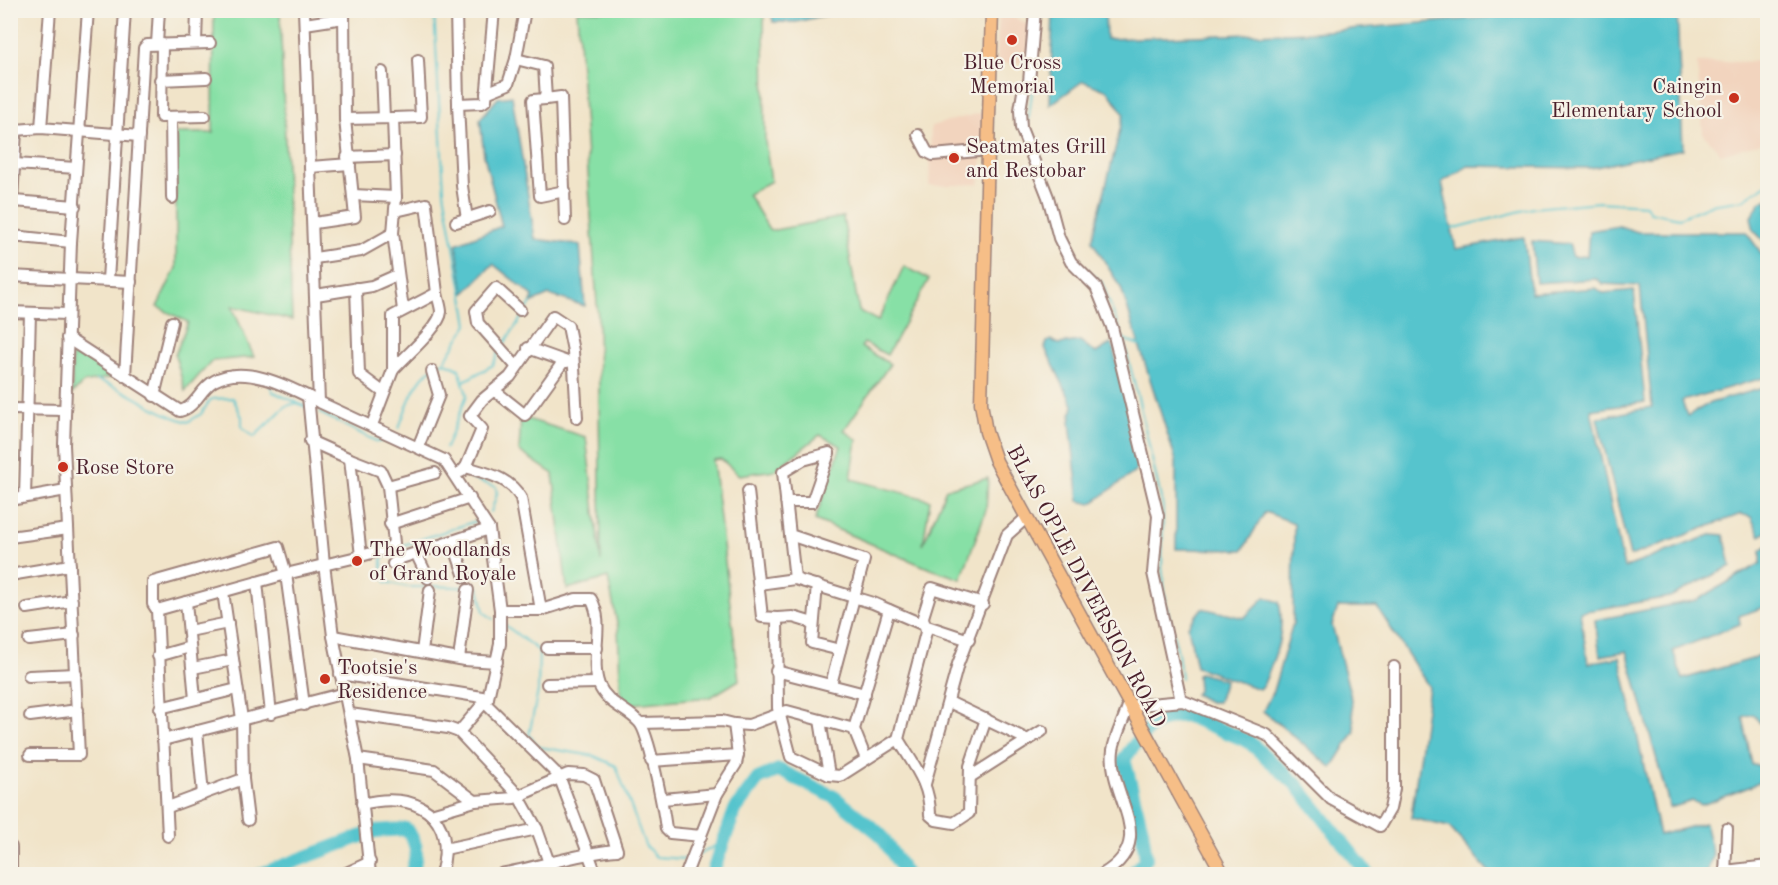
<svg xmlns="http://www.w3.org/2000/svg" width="1778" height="885" font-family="'Old Standard TT',serif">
<rect width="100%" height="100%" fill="#f7f3e8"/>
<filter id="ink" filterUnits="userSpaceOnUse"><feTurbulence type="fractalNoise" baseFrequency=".0167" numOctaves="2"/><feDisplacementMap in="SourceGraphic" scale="12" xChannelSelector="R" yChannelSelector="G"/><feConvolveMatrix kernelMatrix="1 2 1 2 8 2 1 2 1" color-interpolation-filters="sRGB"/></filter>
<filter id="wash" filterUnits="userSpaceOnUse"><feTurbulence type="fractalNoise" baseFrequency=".008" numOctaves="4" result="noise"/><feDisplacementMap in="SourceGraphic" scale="24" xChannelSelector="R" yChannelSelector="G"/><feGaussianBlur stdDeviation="1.35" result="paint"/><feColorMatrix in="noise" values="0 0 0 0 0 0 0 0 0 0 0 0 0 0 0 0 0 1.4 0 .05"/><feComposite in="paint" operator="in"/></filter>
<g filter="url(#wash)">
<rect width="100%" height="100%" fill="#f1e4c9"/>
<!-- built -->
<g fill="#f2d4be">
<polygon points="999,11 1005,11 1031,27 1028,59 1025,62 1001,64 1000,72 996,73"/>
<polygon points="1767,61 1767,141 1721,154 1703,133 1697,63"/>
<polygon points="987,111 979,184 929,186 931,126"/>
</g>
<!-- green -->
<g fill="#87e0a6" stroke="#688068" stroke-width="1.5">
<polygon points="214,11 280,11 292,320 232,306 254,357 212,361 185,391 175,355 188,322 157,307 176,268 176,133 213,133"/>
<polygon points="577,11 764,11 765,141 771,181 748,194 770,231 843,217 859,311 878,321 904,266 929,279 887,355 864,343 861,347 890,364 844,430 857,440 851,479 930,500 923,545 946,489 988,478 986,510 961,579 928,568 815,520 841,446 820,435 775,470 739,475 721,459 713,460 739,680 711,697 621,705 618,628 608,578 567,589 553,474 519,451 521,417 586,437 601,562 598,319"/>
<polygon points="75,351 112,375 113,377 83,383 72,394 72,352"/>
</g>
<!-- water -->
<g fill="#56c4cd" stroke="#50727c" stroke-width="1.5">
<polygon points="771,11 771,10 845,11 796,22 773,22"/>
<polygon points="1053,11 1105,11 1106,39 1314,32 1564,11 1677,11 1683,149 1591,168 1468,166 1442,182 1456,249 1524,237 1531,293 1596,288 1603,293 1634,290 1645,402 1591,410 1624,568 1713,534 1724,535 1731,566 1670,597 1580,612 1588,663 1620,657 1659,835 1705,823 1713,856 1706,874 1491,874 1449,827 1411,818 1429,687 1377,607 1338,607 1332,625 1350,693 1355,731 1332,768 1263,711 1273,691 1293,623 1294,523 1265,512 1243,550 1176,549 1176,461 1121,288 1092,241 1124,114 1108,91 1083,81 1050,105"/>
<polygon points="512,96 535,239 580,245 585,306 549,295 531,303 533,296 493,264 464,294 456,244 502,226 484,155 480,119 498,98"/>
<polygon points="1767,198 1767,244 1754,231 1751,217 1760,202"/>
<polygon points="1619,226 1638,232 1746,232 1767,261 1767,377 1682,401 1687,416 1710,403 1767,387 1767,532 1760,536 1751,517 1741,514 1630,556 1597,418 1652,407 1640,286 1603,284 1597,279 1536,283 1532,241 1569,244 1573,257 1587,256 1589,231"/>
<polygon points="1051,340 1059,344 1080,341 1096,353 1112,343 1139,459 1136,471 1091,504 1079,501 1070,422 1073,405 1045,348 1047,342"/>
<polygon points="1767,546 1767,606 1739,616 1740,624 1673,651 1683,679 1752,659 1767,651 1767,720 1760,723 1753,714 1743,717 1752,765 1767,766 1767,777 1749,787 1702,805 1692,801 1670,808 1627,651 1600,656 1595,620 1697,600 1761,563 1761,550"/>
<path d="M1265 597 1279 602C1286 633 1275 657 1263 686L1259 689 1196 667 1188 626 1202 608 1244 618Z"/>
<polygon points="1199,673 1225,680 1218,702 1209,702 1195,694 1198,691 1197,675"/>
</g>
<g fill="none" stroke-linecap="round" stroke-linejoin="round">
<!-- stream -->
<g stroke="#56c4cd" stroke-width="2">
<polyline points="434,10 444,192 468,324 444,362"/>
<polyline points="1034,79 1041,10"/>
<polyline points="1027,130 1033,85"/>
<polyline points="1042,167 1051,190"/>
<polyline points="1054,198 1068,244"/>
<polyline points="1451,229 1533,208 1599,202 1646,205 1650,212 1679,218 1710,205 1743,200 1768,183"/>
<polyline points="1073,257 1102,283 1123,339 1137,393 1163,507 1162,566 1166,604 1178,653 1181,678"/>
<polyline points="1123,339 1142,346"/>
<polyline points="504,344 531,303"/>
<path d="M96 380C131 390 154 413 188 422L201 414 211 399 233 398 242 417V427L254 437 286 406 297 403 306 407"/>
<polyline points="464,381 493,365 499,352"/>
<polyline points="270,385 273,392 296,402"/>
<polyline points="320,413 378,442 388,439"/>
<path d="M399 428C408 403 416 372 444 362L459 369 467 395 446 448"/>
<polyline points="472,479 496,487 497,494 491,512"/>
<polyline points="433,586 479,588 484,612 493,619"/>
<polyline points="427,587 408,587 386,582 382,574 382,558 401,546 479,520"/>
<polyline points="505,625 539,651 538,691 529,735 539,747 594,756 616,766 645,845 656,857 685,859"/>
<polyline points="1184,705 1185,715"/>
<polyline points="698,855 722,842"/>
</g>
<!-- river -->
<g stroke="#56c4cd" stroke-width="14">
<path d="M261 874 375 831 406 829C419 845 418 855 411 874"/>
<polyline points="712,874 735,810 758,779 779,770 834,797 880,834 906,874"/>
<path d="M1132 874 1146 859 1142 829 1124 759C1143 734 1152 717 1185 715L1248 741 1296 784 1368 874"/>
</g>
</g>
</g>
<g filter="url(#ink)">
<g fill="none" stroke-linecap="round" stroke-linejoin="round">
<!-- minor casing -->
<g stroke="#9e827a" stroke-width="14">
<g id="minor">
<polyline points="456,10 458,104 482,103 486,100 494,10"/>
<polyline points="1035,10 1029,82 1023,92 1020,110 1021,128 1048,197 1059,238 1071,262 1096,287 1112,327 1158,516 1153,573 1181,701"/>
<polyline points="305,24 344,18"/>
<polyline points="10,31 11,10"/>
<polyline points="196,43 197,10"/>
<polyline points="157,44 159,10"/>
<polyline points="162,44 161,117 205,116"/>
<polyline points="516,59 544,66 546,99 561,97 565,220"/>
<polyline points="382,72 384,118"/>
<polyline points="160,80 206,78"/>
<polyline points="486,93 508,84 516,59 525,10"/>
<polyline points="546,99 533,100 540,196 565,191"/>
<polyline points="458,104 462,186 467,219"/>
<polyline points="171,117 172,198"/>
<polyline points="393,118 421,117 418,60"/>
<polyline points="345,119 393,118 396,197 393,233 403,310"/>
<polyline points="41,128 50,10"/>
<polyline points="16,130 41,128 139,136"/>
<polyline points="918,135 927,152 933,155 989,150"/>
<polyline points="347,157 395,155"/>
<polyline points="15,164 76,168"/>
<polyline points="310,167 350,164"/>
<polyline points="353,195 396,197"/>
<polyline points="14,201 75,206"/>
<polyline points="456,222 490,211"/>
<polyline points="314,223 355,217 345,119 344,10"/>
<polyline points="12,236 71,242"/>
<polyline points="10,237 16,130 11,128"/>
<polyline points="315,258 361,251 393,233"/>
<polyline points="10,276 131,282"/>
<polyline points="108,280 125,10"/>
<polyline points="356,288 359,374 383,392"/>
<polyline points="316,295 372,286 397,275"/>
<polyline points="10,312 67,314"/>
<path d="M67 338 180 411C196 407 200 389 214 381 246 363 291 388 319 402L304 10"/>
<polyline points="528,348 567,362"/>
<polyline points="516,366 478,323 476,311 496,288 520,310"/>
<path d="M393 370C404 357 440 327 441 312 441 307 438 299 437 293"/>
<polyline points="125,376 144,48 147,45 210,43"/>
<polyline points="495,391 525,415 563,362"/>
<polyline points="154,396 172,322"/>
<polyline points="308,396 324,564 333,636 358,759 370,874"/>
<polyline points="319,402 444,460 489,529 500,610 500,644 488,698 459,732"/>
<polyline points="10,409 65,410"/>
<polyline points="372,425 393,370 393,316 437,293 426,204 396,211"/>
<polyline points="418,447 439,395 432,371"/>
<polyline points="350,459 381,471 388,486 394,543 389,548 361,556"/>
<polyline points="466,467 482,429 470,416 482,400 510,377 553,316 568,326 573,351 577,418"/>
<path d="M461 472 466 467C489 474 509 477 521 498L541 610"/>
<polyline points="388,486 435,473"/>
<polyline points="748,491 762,617 777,618 778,708 791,757 829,775 840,776 898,739"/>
<polyline points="25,497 30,313"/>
<polyline points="10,500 66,490"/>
<polyline points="786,502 812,502 829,453 803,460 783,472 790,535 864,560 831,684"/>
<polyline points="390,524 470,498"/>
<polyline points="790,535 795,579"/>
<polyline points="10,537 68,529"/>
<polyline points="453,542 465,577"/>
<polyline points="416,553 428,578"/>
<polyline points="393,564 401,558 489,529"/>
<polyline points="10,575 70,565"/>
<polyline points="257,582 271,714"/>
<polyline points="759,584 795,579 873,603 924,625 969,640"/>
<polyline points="817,585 812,643 840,650"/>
<polyline points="223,592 242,719 243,779 248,820"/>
<polyline points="186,602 195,699"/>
<path d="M983 604 932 588 923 617 926 632 898 739C914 766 930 783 930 815L936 820 954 823 969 813 970 766 986 719"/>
<polyline points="27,608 72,601"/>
<polyline points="157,610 286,574 361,556 350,459 310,441"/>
<path d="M500 610H541L576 599H591C606 624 589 658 599 685 607 704 626 708 639 722 649 732 664 812 666 829L670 833 701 836"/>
<polyline points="777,618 793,617 813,623"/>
<polyline points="189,631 228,623"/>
<polyline points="333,636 464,660 497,662"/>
<polyline points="29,640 74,635"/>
<polyline points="547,648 597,648"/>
<polyline points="422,652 430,590"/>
<polyline points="158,656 190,647"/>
<polyline points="459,659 468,590"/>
<polyline points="193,668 233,660"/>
<polyline points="776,671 865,694"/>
<polyline points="340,674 488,698"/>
<polyline points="29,676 76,674"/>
<polyline points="547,684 598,683"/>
<polyline points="484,702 559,776 596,874"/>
<polyline points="949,702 1028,740"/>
<polyline points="160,708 237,689"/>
<polyline points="350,714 448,728 459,732 518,795 537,829 553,874"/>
<polyline points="30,716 78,710"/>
<polyline points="820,720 829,775"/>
<polyline points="641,723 722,721 734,724 738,755 736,764 717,794 686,874"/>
<polyline points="734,724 749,725 787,711 854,729"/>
<polyline points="197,731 203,794"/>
<polyline points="163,740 345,693"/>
<polyline points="30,755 79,755 64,445 71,242 88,10"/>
<polyline points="358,759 434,770 475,801"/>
<polyline points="866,759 854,729 889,610"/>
<polyline points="651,761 738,755"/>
<polyline points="970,777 1042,731"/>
<polyline points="925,784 958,664 1007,535 1026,518"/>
<polyline points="663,799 717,794"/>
<path d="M362 804C415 790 458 815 441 874"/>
<polyline points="168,807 243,779"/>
<path d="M431 814 475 801 514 798 568 774 584 775 594 780 617 850C578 853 540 867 501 874"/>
<polyline points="168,836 157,610 153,604 153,582 278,547 286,574 304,705"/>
<polyline points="11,847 11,874"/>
<polyline points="445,849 537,829"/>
<polyline points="1725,871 1768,866"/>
<polyline points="344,874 370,862"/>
<path d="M1103 874C1161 839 1107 797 1113 750 1115 736 1124 720 1128 706L1183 701 1267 735 1331 799 1380 826 1390 809 1394 789V667"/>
<polyline points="1725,874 1727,829"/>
</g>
</g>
<!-- major casing -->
<g stroke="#9e827a" stroke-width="15">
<polyline id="major" points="992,10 981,403 986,432 996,461 1022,509 1223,874"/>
</g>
<!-- minor -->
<use href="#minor" stroke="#fff" stroke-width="10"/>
<!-- major -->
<use href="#major" stroke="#f6be87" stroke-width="12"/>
</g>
</g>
<!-- markers -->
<g fill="#c8321e" stroke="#f7f3e8" stroke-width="2">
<circle cx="1012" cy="40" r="6"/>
<circle cx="1734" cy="98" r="6"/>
<circle cx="954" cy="158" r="6"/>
<circle cx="63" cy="467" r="6"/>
<circle cx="357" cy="561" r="6"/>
<circle cx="325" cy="679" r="6"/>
</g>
<g text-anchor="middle" stroke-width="4.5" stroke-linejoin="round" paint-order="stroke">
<!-- poi labels -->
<g font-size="21" fill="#4a1f2b" stroke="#f7f3e8" text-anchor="start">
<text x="1012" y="69" text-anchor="middle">Blue Cross<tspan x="1012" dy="24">Memorial</tspan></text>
<text x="1722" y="93" text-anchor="end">Caingin<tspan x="1722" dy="24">Elementary School</tspan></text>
<text x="966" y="153">Seatmates Grill<tspan x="966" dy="24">and Restobar</tspan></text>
<text x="75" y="474">Rose Store</text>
<text x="369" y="556">The Woodlands<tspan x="369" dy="24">of Grand Royale</tspan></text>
<text x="337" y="674">Tootsie's<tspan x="337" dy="24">Residence</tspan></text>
</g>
<!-- street labels -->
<g font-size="21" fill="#4a1f2b" stroke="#f7f3e8">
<text transform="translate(1087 586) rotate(62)" y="7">BLAS OPLE DIVERSION ROAD</text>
</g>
</g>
<!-- margin -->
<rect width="1778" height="885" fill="none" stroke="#f7f3e8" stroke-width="36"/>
</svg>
